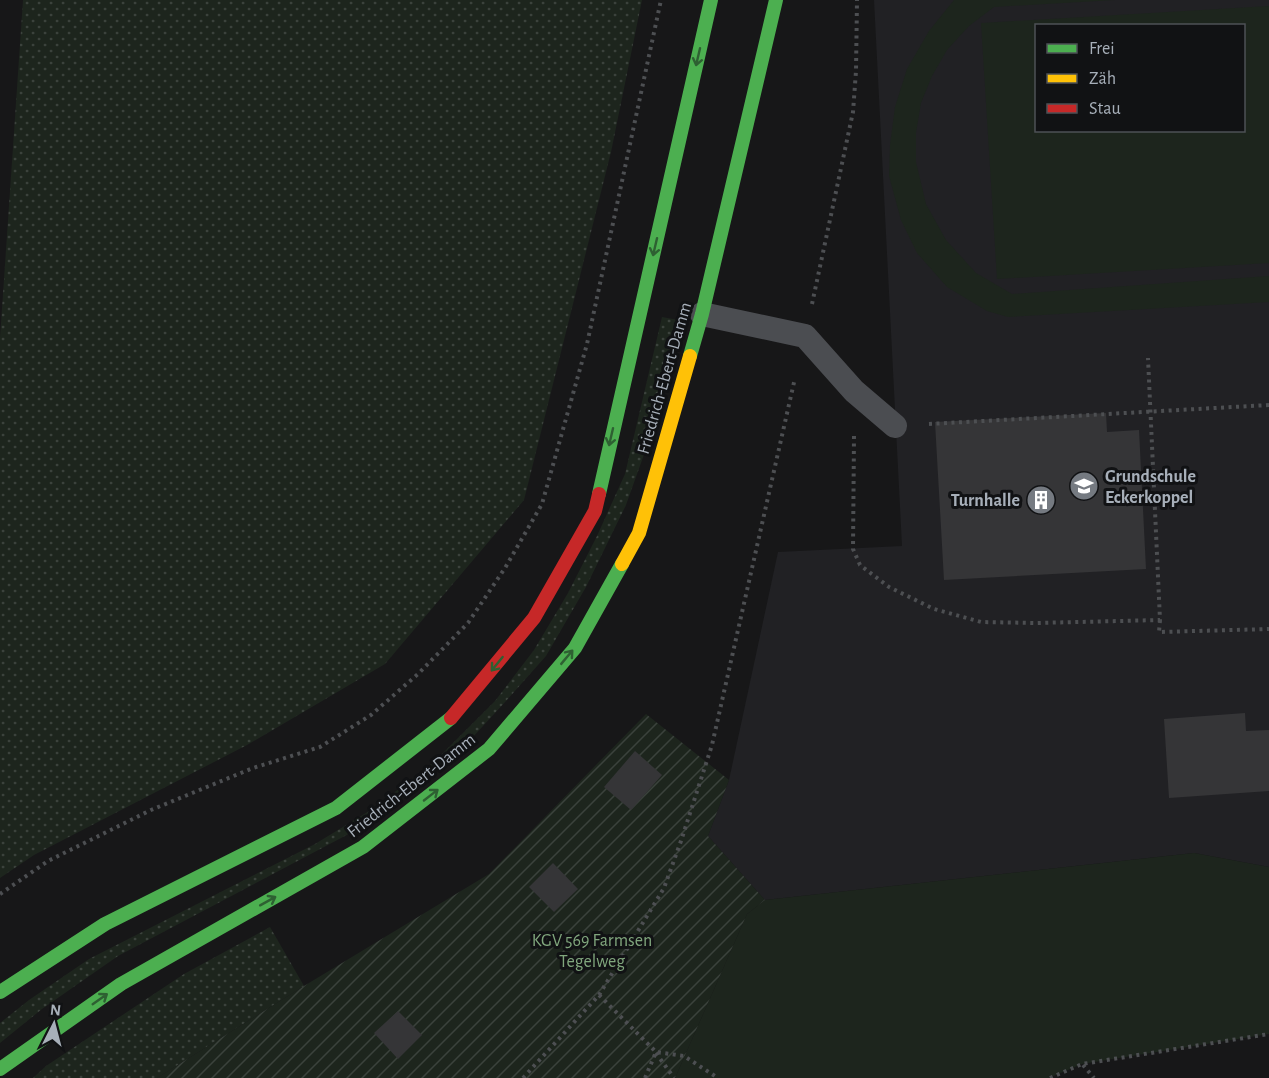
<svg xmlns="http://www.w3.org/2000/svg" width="1269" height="1078" font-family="'Alegreya Sans',sans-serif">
<defs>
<pattern id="grass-dots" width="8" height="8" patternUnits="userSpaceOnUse" patternTransform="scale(1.5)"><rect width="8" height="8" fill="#1d251d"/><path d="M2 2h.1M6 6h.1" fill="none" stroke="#3b423c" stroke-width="1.8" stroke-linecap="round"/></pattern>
<pattern id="garden-furrows" width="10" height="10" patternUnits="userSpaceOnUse" patternTransform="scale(1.5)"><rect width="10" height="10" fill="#1d251d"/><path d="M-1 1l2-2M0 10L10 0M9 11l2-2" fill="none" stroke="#3b423c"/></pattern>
</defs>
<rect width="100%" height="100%" fill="#171718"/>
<!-- built -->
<path fill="#212124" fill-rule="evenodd" d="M874 0H1269V867L1194 853 765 900 708 836 729 780 778 552 902 546ZM1036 26H1244V130H1036Z"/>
<!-- grass -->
<g fill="url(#grass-dots)">
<polygon points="23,0 642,0 611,152 524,500 385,664 247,745 34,855 0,878 0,338"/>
<polygon points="662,317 678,320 647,446 626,505 586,587 546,656 506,701 460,751 407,795 360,828 118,956 42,1009 0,1043 0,1023 29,1000 89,959 315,844 374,808 434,762 495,701 534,650 568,593 597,536 625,474"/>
<polygon points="270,927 304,986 157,1078 33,1078 46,1066 184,974"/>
</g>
<!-- park -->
<g fill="#1d251d" fill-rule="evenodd">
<polygon points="954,0 1115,0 994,7 969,26 947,50 932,76 921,103 916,133 916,162 926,204 946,240 976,273 1012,294 1269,276 1269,302 1008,317 987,311 947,287 917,253 901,220 889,176 890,145 895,107 907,69 929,31"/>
<path d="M1269 6V263L997 279 981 23ZM1036 26H1244V130H1036Z"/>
<polygon points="1194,853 1269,867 1269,1034 1082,1064 1049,1078 675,1078 747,914 765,900"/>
</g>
<!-- garden -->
<polygon fill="url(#garden-furrows)" points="646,714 729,780 708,836 765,900 747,914 675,1078 157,1078 304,986 489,874"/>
<!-- building -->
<g fill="#353537">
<polygon points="1106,413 1107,432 1139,430 1146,569 944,580 935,422"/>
<polygon points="1245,713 1246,731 1269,730 1269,791 1169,798 1164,719"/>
<polygon points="635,751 662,775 631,810 604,787"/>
<polygon points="553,863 578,889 554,912 529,887"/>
<polygon points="398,1011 422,1035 398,1059 374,1033"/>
</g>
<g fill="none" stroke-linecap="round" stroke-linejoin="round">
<!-- path -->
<g stroke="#4d4f52" stroke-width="4" stroke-dasharray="3 4.5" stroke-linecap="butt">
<polyline points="812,304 853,112 856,71 857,0"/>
<polyline points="929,424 1269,405"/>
<polyline points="854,436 853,549 860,565 889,587 934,609 981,622 1037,623 1160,620 1148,358"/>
<polyline points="1160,620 1159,632 1269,629"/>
<polyline points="0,894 48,861 151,810 253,768 320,747 371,715 418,674 468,623 505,568 542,504 587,344 661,0"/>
<polyline points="599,995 656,1052 684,1056 718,1078"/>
<polyline points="656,1053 674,1078"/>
<polyline points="1083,1065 1094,1078"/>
<polyline points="523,1078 599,995 664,888 681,841 712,745 795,378"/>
<polyline points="645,1078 656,1052"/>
<polyline points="1050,1078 1082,1064 1269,1034"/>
</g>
<!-- lane -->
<polyline stroke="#4b4d51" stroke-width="24" points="702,314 805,336 854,391 895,426"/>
<!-- fast -->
<g stroke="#4caf50" stroke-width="14">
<polyline points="690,356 702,314 776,0"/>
<polyline points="599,494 711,0"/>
<polyline points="0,992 105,924 336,808 451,718"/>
<polyline points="0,1069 121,984 363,847 489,749 575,648 622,564"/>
</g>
<!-- slow -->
<polyline stroke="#ffc107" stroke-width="14" points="622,564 639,533 690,356"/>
<!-- jam -->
<polyline stroke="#c62828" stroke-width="14" points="451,718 534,618 595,511 599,494"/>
</g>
<!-- one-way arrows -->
<defs><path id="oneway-shaft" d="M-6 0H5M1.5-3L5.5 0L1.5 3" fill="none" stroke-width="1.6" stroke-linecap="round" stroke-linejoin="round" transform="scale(1.5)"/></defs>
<g stroke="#2e6032">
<use href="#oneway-shaft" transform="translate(698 57) rotate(103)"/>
<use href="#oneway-shaft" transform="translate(655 247) rotate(103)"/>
<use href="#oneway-shaft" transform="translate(611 437) rotate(103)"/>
<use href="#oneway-shaft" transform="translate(567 657) rotate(-50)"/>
<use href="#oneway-shaft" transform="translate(497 664) rotate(129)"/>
<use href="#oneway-shaft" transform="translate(431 795) rotate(-38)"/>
<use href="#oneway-shaft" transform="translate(268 901) rotate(-29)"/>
<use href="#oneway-shaft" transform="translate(100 999) rotate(-35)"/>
</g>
<!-- icons -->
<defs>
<g id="school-disc" transform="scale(1.5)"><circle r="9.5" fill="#757a81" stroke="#111214"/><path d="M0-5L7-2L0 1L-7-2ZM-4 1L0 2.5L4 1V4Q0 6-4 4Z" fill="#fff"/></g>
<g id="building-disc" transform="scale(1.5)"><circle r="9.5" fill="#757a81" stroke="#111214"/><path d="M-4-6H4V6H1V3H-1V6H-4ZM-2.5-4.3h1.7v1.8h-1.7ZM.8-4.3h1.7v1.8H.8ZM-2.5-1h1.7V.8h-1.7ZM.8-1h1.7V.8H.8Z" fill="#fff"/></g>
</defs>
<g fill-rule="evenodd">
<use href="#school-disc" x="1084" y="486"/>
<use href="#building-disc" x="1041" y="500"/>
</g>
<g text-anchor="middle" stroke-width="6" stroke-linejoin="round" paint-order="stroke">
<!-- street labels -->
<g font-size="18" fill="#a7afb9" stroke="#111214">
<text transform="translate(664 378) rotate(-74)" y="6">Friedrich-Ebert-Damm</text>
<text transform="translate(411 785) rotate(-38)" y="6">Friedrich-Ebert-Damm</text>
</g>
<!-- poi labels -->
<g font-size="18" font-weight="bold" fill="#a7afb9" stroke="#111214" text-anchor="start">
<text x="1105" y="482">Grundschule<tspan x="1105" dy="21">Eckerkoppel</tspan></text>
<text x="1020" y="506" text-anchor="end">Turnhalle</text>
</g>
<!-- park labels -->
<g font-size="18" fill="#80a67d" stroke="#111214">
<text x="592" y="946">KGV 569 Farmsen<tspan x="592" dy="21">Tegelweg</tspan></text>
</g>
</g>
<!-- legend -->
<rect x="1035" y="24" width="210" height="108" fill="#111214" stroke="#4d5156" stroke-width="1.5"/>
<rect x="1047" y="44" width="30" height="9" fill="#4caf50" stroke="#4d5156" stroke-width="1.5"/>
<text x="1089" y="54" font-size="18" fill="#a7afb9">Frei</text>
<rect x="1047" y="74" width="30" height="9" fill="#ffc107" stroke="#4d5156" stroke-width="1.5"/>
<text x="1089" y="84" font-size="18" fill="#a7afb9">Zäh</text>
<rect x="1047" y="104" width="30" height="9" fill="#c62828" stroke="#4d5156" stroke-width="1.5"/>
<text x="1089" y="114" font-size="18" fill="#a7afb9">Stau</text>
<!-- north arrow -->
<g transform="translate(54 1024) rotate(6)" stroke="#111214" stroke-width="4.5" paint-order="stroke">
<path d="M0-4.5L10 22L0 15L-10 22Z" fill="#a7afb9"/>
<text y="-9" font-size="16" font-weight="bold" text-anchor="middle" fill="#a7afb9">N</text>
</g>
</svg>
